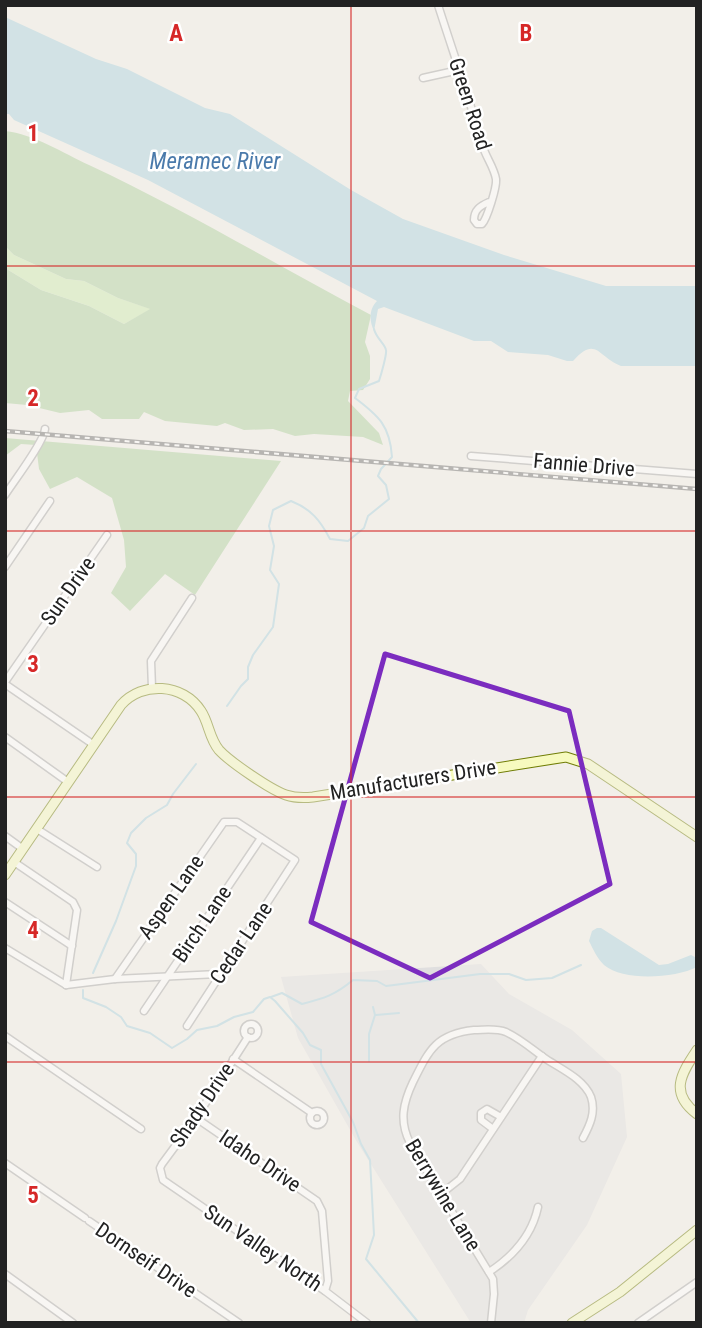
<svg xmlns="http://www.w3.org/2000/svg" width="702" height="1328" font-family="'Roboto Condensed',sans-serif">
<rect width="100%" height="100%" fill="#f2efe9"/>
<!-- residential -->
<polygon fill="#e0dfdf" points="481,964 509,994 572,1030 621,1074 627,1137 587,1225 528,1310 524,1323 471,1323 357,1142 298,1038 281,977"/>
<!-- grass -->
<polygon fill="#cdebb0" points="5,246 14,255 66,279 84,281 118,298 151,309 124,324 89,306 41,290 5,268"/>
<!-- forest -->
<g fill="#add19e">
<path d="M5 131C34 134 63 153 89 165 185 210 277 265 371 315L365 342 370 356V379L363 390 350 391 348 401 379 433 383 445 363 437 314 434 295 436 273 429 244 430 225 423 217 426 165 421 144 412 139 419H102L89 410 60 413 27 405 5 403V268L41 290 89 306 124 324 150 309 118 298 84 281 66 279 14 255 5 246Z"/>
<polygon points="5,438 281,461 195,595 165,574 130,611 111,593 126,567 124,540 112,498 77,477 50,489 39,469 36,445 21,444 5,456"/>
</g>
<!-- water -->
<g fill="#aad3df">
<path d="M5 17 96 59 127 69 205 108 230 114 351 190 403 219 504 255 606 286H697V366H621C598 357 596 335 573 361H567L548 355 508 352 491 341H474L384 307 378 309 374 331C369 321 369 309 377 301L148 180 14 120 9 114H5Z"/>
<path d="M597 928H601L659 965 668 964 691 955 697 958V967C675 978 624 982 604 965 597 958 593 949 589 941L592 931Z"/>
</g>
<g fill="none" stroke-linecap="round" stroke-linejoin="round">
<!-- stream -->
<g stroke="#aad3df" stroke-width="2">
<path d="M227 706 241 686 248 679V667L253 655 273 627 279 584 270 570 274 546 269 526 273 510 291 501C311 509 320 520 330 539L348 541 364 528 368 516 389 499 386 485 378 476 381 469 392 457C390 426 379 416 355 398L359 389 379 381C381 375 387 354 386 350 385 344 376 338 374 329"/>
<polyline points="93,973 116,921 136,866 136,854 127,843 131,833 146,818 167,805 173,794 196,764"/>
<polyline points="83,990 83,998 106,1007 121,1017 127,1026 150,1033 172,1048 187,1039 197,1030 217,1026 234,1017 253,1012 264,999 270,997 275,1001 303,1033 310,1045 321,1050 321,1064 353,1122 361,1144 370,1160 374,1235 366,1259 419,1323"/>
<path d="M271 997 282 993 302 1004C325 998 335 995 353 980L377 981 386 986 394 985 480 974H509L526 980 552 978 581 965"/>
<polyline points="376,1015 399,1013"/>
<polyline points="369,1061 369,1034 375,1015 373,1007"/>
</g>
<!-- street casing -->
<g stroke="#a9a9a9" stroke-width="9">
<g id="street">
<path d="M438 5C453 52 469 97 482 144 485 156 494 167 496 179 497 187 487 219 482 224H477L474 220C474 210 480 206 489 202"/>
<polyline points="423,78 459,70"/>
<polyline points="471,456 697,474"/>
<path d="M5 495C14 481 44 442 45 429"/>
<polyline points="5,567 50,501"/>
<polyline points="5,682 107,535"/>
<polyline points="5,684 94,745"/>
<polyline points="152,688 151,661 192,598"/>
<polyline points="5,737 68,782"/>
<polyline points="37,829 97,867"/>
<polyline points="5,836 23,849"/>
<polyline points="14,862 73,902 77,910 66,985"/>
<polyline points="5,902 72,946"/>
<polyline points="5,948 66,985"/>
<polyline points="115,979 224,822 237,822 295,860 187,1026"/>
<polyline points="66,985 115,979 218,974"/>
<polyline points="144,1011 261,838"/>
<circle cx="251" cy="1031" r="7"/>
<polyline points="5,1036 141,1129"/>
<polyline points="248,1037 196,1118 162,1164 160,1168 163,1180 325,1291 367,1323"/>
<polyline points="233,1059 312,1113"/>
<circle cx="317" cy="1118" r="7"/>
<polyline points="196,1118 317,1201 322,1211 328,1281 325,1291"/>
<polyline points="493,1129 481,1120 481,1113 487,1109 501,1117"/>
<polyline points="5,1163 85,1218"/>
<polyline points="441,1194 460,1179 542,1056"/>
<polyline points="89,1221 239,1323"/>
<path d="M489 1272C512 1257 532 1235 538 1207"/>
<polyline points="5,1274 73,1323"/>
<path d="M491 1323 494 1294 493 1279 410 1143C399 1121 403 1103 413 1082 429 1050 436 1034 474 1030 485 1030 496 1028 506 1032 521 1039 533 1050 546 1059 561 1069 584 1079 591 1097 596 1112 590 1125 583 1138"/>
<polyline points="638,1323 697,1282"/>
</g>
</g>
<!-- secondary casing -->
<g stroke="#707d05" stroke-width="11">
<g id="secondary">
<path d="M5 875 121 705C142 681 183 683 201 711 209 723 209 738 219 750 230 762 271 790 286 795 295 798 304 798 313 797L566 757 588 764 697 837"/>
<path d="M697 1050C681 1074 669 1093 697 1114"/>
<polyline points="572,1323 620,1292 697,1230"/>
</g>
</g>
<!-- street -->
<use href="#street" stroke="#fff" stroke-width="6"/>
<!-- secondary -->
<use href="#secondary" stroke="#f7fabf" stroke-width="9"/>
<!-- rail casing -->
<g stroke="#707070" stroke-width="4.5">
<polyline id="rail" points="5,431 697,489"/>
</g>
<!-- rail -->
<use href="#rail" stroke="#fff" stroke-width="2" stroke-dasharray="5" stroke-linecap="butt"/>
</g>
<!-- marked area -->
<path d="M0 0H702V1328H0ZM385 654 569 711 610 884 430 978 311 922Z" fill="#f2efe9" fill-opacity=".55" fill-rule="evenodd"/>
<path fill="none" stroke="#7b2cbf" stroke-width="5" stroke-linejoin="round" d="M385 654 569 711 610 884 430 978 311 922Z"/>
<!-- grid -->
<path fill="none" stroke="#d62828" stroke-width="2" stroke-opacity="0.55" d="M351 5V1323M5 266H697M5 531H697M5 797H697M5 1062H697"/>
<g text-anchor="middle" stroke-width="5" stroke-linejoin="round" paint-order="stroke">
<!-- street labels -->
<g font-size="21" fill="#222" stroke="#fff">
<text transform="translate(470 104) rotate(72)" y="7">Green Road</text>
<text transform="translate(584 465) rotate(5)" y="7">Fannie Drive</text>
<text transform="translate(68 591) rotate(-55)" y="7">Sun Drive</text>
<text transform="translate(413 780) rotate(-9)" y="7">Manufacturers Drive</text>
<text transform="translate(171 897) rotate(-55)" y="7">Aspen Lane</text>
<text transform="translate(202 924) rotate(-56)" y="7">Birch Lane</text>
<text transform="translate(241 943) rotate(-56)" y="7">Cedar Lane</text>
<text transform="translate(202 1105) rotate(-56)" y="7">Shady Drive</text>
<text transform="translate(260 1161) rotate(34)" y="7">Idaho Drive</text>
<text transform="translate(443 1195) rotate(59)" y="7">Berrywine Lane</text>
<text transform="translate(263 1248) rotate(34)" y="7">Sun Valley North</text>
<text transform="translate(146 1260) rotate(34)" y="7">Dornseif Drive</text>
</g>
<!-- water labels -->
<g font-size="23" font-style="italic" fill="#4a7aab" stroke="#fff">
<text x="215" y="169">Meramec River</text>
</g>
</g>
<g font-size="23" text-anchor="middle" font-weight="bold" fill="#d62828" stroke="#fff" stroke-width="5" stroke-linejoin="round" paint-order="stroke">
<text x="176" y="41">A</text>
<text x="526" y="41">B</text>
<text x="33" y="141">1</text>
<text x="33" y="406">2</text>
<text x="33" y="672">3</text>
<text x="33" y="938">4</text>
<text x="33" y="1203">5</text>
</g>
<!-- border -->
<rect width="702" height="1328" fill="none" stroke="#222222" stroke-width="14"/>
</svg>
